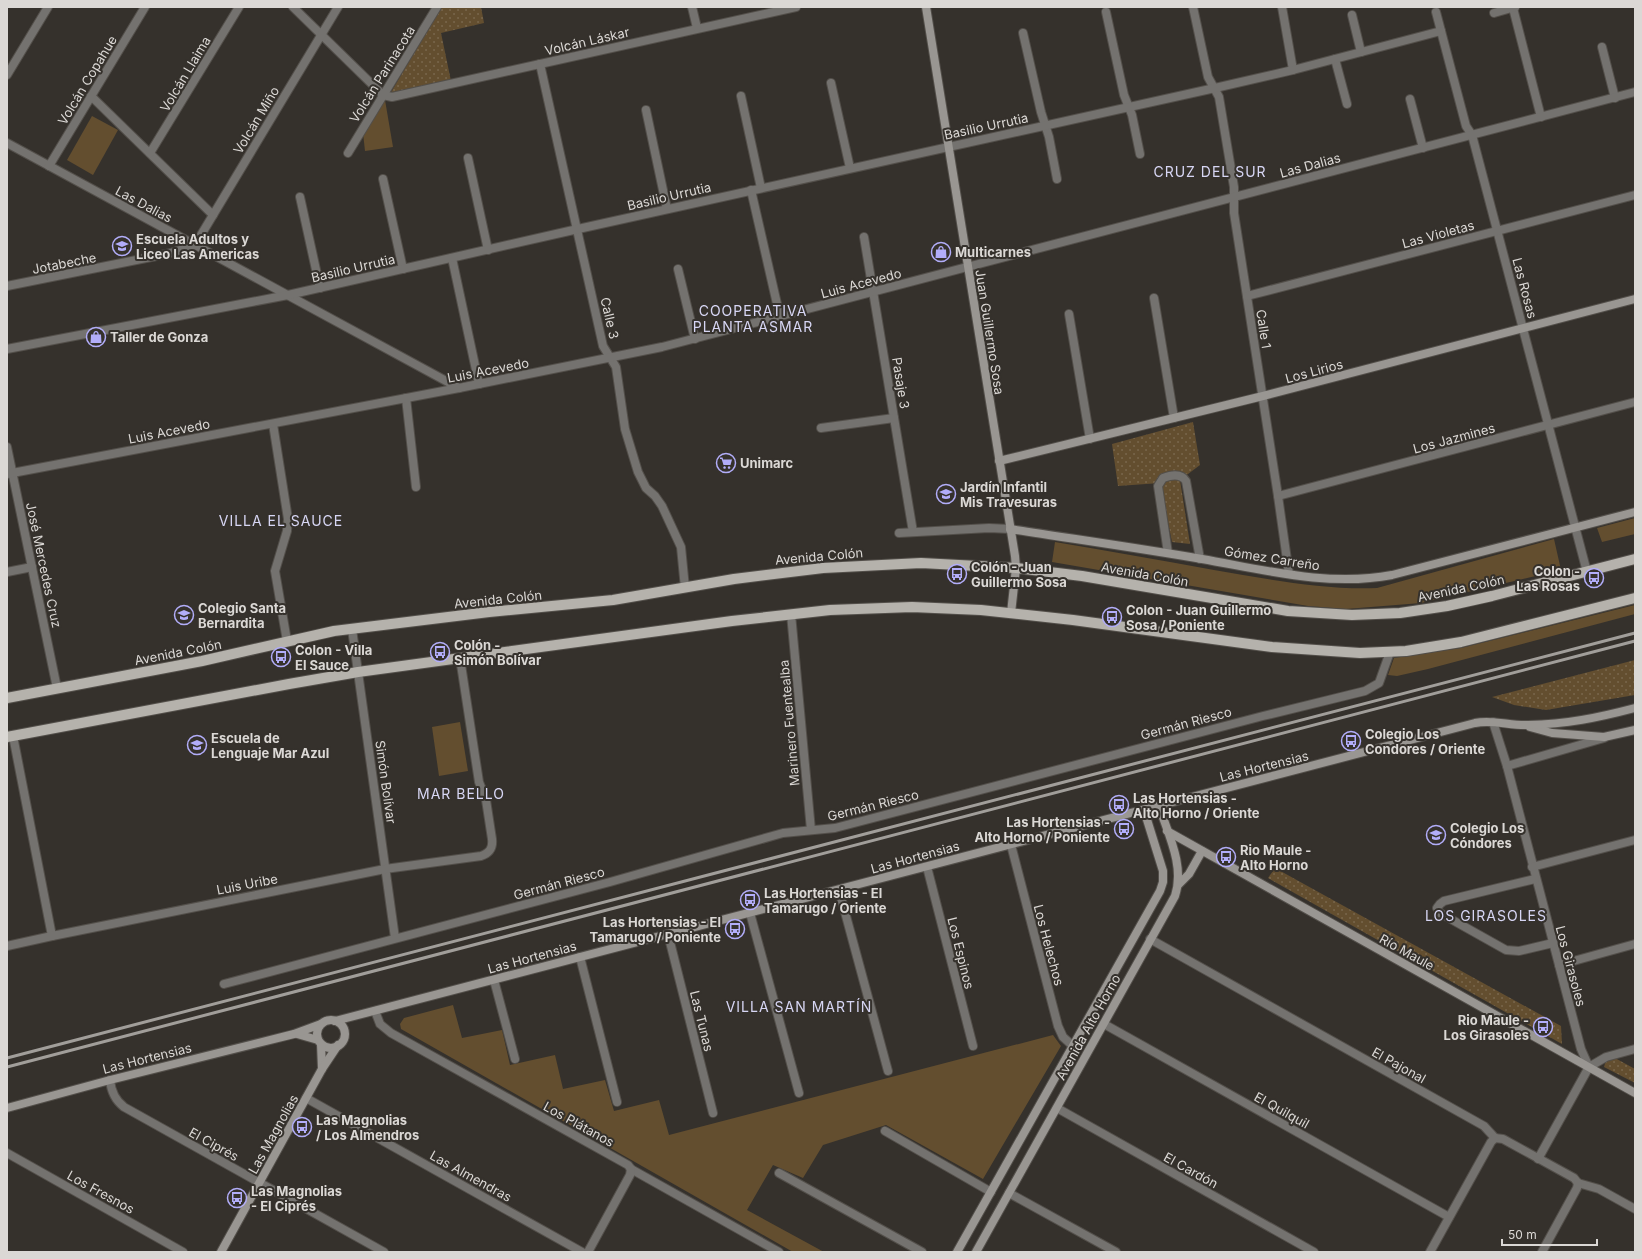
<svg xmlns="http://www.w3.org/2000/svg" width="1642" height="1259" font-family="Inter,sans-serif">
<defs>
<pattern id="park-dots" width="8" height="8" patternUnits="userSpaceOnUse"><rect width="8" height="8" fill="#634e2f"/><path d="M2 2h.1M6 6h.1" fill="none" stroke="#79674c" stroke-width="1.8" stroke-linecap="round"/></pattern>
</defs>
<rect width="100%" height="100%" fill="#35312c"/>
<!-- green -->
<g fill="#634e2f">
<polygon points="385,100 393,147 365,151 363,133"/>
<polygon points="92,116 118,130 93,175 67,160"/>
<polygon points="1635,518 1635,534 1602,542 1597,528"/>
<path d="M1554 539 1561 570 1421 603 1346 609 1308 606 1052 562 1055 542C1108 551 1161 560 1214 570 1268 579 1322 590 1377 588Z"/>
<polygon points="1635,605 1635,614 1428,669 1397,676 1388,675 1394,658 1461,648"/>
<polygon points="460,722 468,771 439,776 432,727"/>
<polygon points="453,1005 462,1038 502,1030 510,1065 555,1055 563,1089 605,1080 614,1111 659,1100 669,1135 1053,1035 1061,1046 983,1179 886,1125 823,1145 803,1178 773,1165 747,1210 824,1252 793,1252 401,1029 400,1024 404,1018"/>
</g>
<!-- park -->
<g fill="url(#park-dots)">
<polygon points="441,7 481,7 484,23 441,33 451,81 390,94"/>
<polygon points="1193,422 1200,465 1180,480 1190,544 1172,542 1160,483 1118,486 1112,444"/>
<polygon points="1635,660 1635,695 1546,710 1514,705 1492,697"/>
<polygon points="1275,868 1561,1026 1562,1044 1268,878"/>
<polygon points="1615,1058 1635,1069 1635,1083 1604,1067 1606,1060"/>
</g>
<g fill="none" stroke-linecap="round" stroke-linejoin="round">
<!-- street casing -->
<g stroke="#534f4a" stroke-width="10">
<g id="street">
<polyline points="293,7 383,95 392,97 796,7"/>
<polyline points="692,7 697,28"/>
<polyline points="1193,7 1208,77 1219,97 1234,187 1234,213 1278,496 1289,574"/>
<polyline points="1282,7 1293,70"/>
<polyline points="1513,8 1541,117"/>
<polyline points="1106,12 1124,95 1132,115 1140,154"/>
<polyline points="1436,12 1466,126 1472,135 1587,572"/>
<polyline points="1494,13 1515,7"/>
<polyline points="1352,15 1361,52"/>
<polyline points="1023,33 1041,112 1049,137 1057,179"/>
<polyline points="1602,47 1615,98"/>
<polyline points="1335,59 1347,104"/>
<polyline points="540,64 603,346 616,367 625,429 638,472 646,488 655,496 662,506 681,547 685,588"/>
<polyline points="7,75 48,7"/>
<polyline points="831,83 850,168"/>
<polyline points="91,96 213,215"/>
<polyline points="741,96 761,188"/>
<polyline points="1410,99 1423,148"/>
<polyline points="646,110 667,209"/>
<polyline points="7,143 459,388"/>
<polyline points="150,153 239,7"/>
<polyline points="348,153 437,7"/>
<polyline points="468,158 488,250"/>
<polyline points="49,166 145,7"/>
<polyline points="383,179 403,269"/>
<polyline points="751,190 780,317"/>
<polyline points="300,197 320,288"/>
<polyline points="864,237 913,532"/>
<polyline points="452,258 479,384"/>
<polyline points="678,269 695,339"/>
<polyline points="7,286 171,253 195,245 338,7"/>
<polyline points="1247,296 1635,195"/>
<polyline points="1154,298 1174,418"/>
<polyline points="1069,314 1090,439"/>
<polyline points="7,349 288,295 578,229 1215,88 1293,70 1441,31"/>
<polyline points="406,398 416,487"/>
<polyline points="273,424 288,519 287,531 275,571 287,641"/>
<polyline points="821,428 894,418"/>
<polyline points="7,447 57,688"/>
<polyline points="7,474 459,388 662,347 1635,92"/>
<polyline points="1278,496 1635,402"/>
<polyline points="899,533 989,528 1010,529"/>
<path d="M1168 553 1158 486 1163 478C1171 475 1181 473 1186 481L1200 559"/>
<polyline points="7,572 32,567"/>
<polyline points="791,614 811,830"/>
<polyline points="352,629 395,938"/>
<polyline points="1493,722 1507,766 1581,1049 1589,1067"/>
<polyline points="13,736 52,936"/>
<polyline points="1507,766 1604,738"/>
<polyline points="1011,845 1058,1026 1063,1037 1073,1046"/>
<polyline points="927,867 973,1046"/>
<polyline points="1532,867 1635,840"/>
<polyline points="1535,879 1444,901 1440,904 1437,908 1440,913 1506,950 1519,951 1553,943"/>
<polyline points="839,890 888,1071"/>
<polyline points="750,913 799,1093"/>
<polyline points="668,934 713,1113"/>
<polyline points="1150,939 1484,1126 1495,1138"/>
<path d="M7 946 52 936 385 869 481 856C490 853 493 848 492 839L486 800 479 782 460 658"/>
<polyline points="580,957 617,1102"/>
<polyline points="1559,965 1635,944"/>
<polyline points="494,980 515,1059"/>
<polyline points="224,984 610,882 783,833 835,828 1263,716 1365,691 1379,683 1390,652"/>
<polyline points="375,1011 380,1024 391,1033 628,1165 631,1169 779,1252"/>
<polyline points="1104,1024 1449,1217"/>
<path d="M110 1080C111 1091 115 1100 124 1107L384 1252"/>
<polyline points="306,1098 582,1252"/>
<polyline points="1057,1108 1314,1252"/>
<polyline points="885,1131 991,1192"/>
<polyline points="1495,1138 1503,1139 1574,1178 1578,1183 1599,1189 1635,1209"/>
<polyline points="7,1153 183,1252"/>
<polyline points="1538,1159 1589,1067 1606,1057 1635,1049"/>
<polyline points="779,1173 922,1252"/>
<polyline points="1009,1193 1116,1252"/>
<polyline points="588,1252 630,1175 631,1169"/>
<polyline points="1430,1252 1491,1142 1495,1138"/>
<polyline points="1542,1252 1577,1188 1578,1183"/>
</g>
</g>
<!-- secondary casing -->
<g stroke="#534f4a" stroke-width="10">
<g id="secondary">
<polyline points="926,7 1015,556 1016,568 1011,613"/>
<polyline points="999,461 1263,396 1635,299"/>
<path d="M1010 529C1074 539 1138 548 1202 559 1265 570 1329 587 1392 575L1635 512"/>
<polyline points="1530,727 1552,733 1604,737 1635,730"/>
<polyline points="1167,831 1635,1093"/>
<polyline points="1178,885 1189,874 1202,851"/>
<circle cx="331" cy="1034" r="14"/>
<path d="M335 1021 1475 723C1493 719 1510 726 1528 725 1567 724 1597 718 1635 708"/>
<polyline points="297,1034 318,1040"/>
<polyline points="321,1044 322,1069"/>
<polyline points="7,1108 110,1080 294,1034 321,1024"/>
<polyline points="221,1252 322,1069 338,1045"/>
<polyline points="957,1252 1160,891 1163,882 1163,871 1144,810"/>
<path d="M976 1252 1175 896C1185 866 1168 834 1159 806"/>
</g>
</g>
<!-- primary casing -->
<g stroke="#534f4a" stroke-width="12">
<g id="primary">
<polyline points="7,698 202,661 334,631 489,612 613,600 734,579 823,568 921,563 1016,568 1082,576 1288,611 1352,615 1400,613 1447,606 1492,596 1635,559"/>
<polyline points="7,737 289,684 358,672 732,621 830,610 912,607 981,610 1073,620 1272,647 1360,653 1406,651 1461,642 1635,598"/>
</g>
</g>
<!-- street -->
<use href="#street" stroke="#74726f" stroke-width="8"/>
<!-- secondary -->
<use href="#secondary" stroke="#999692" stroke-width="8"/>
<!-- primary -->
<use href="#primary" stroke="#b5b2ac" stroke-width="10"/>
<!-- rail -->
<g stroke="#a19e9a" stroke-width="3">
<polyline points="7,1058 1635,633"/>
<polyline points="7,1067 1635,641"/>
</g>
</g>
<!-- icons -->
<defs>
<g id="school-ring" transform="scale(1)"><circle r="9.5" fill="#35312c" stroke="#b2adf9" stroke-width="1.5"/><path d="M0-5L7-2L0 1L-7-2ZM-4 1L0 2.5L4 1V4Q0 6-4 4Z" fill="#b2adf9"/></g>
<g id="shop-ring" transform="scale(1)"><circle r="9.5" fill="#35312c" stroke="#b2adf9" stroke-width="1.5"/><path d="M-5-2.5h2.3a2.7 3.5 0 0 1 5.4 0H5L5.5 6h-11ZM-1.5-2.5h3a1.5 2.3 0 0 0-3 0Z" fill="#b2adf9"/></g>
<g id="supermarket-ring" transform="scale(1)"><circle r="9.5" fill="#35312c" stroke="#b2adf9" stroke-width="1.5"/><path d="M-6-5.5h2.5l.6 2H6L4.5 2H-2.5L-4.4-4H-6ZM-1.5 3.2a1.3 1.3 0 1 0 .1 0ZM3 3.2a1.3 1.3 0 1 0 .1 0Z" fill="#b2adf9"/></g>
<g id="bus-ring" transform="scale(1)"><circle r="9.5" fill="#35312c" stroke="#b2adf9" stroke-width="1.5"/><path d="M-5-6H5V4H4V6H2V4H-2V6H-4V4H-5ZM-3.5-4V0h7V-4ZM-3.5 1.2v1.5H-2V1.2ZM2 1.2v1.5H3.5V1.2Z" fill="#b2adf9"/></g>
</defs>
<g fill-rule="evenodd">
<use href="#school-ring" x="122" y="246"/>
<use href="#shop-ring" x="941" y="252"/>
<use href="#shop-ring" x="96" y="337"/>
<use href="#supermarket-ring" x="726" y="463"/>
<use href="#school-ring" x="946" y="494"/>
<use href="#bus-ring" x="957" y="574"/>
<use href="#bus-ring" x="1594" y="578"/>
<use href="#school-ring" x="184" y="615"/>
<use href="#bus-ring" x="1112" y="617"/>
<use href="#bus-ring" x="440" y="652"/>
<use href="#bus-ring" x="281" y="657"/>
<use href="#bus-ring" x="1351" y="741"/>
<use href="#school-ring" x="197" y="745"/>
<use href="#bus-ring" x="1119" y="805"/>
<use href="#bus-ring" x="1124" y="829"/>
<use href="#school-ring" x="1436" y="835"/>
<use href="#bus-ring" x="1226" y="857"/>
<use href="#bus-ring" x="750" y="900"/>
<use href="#bus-ring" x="735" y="929"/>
<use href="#bus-ring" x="1543" y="1027"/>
<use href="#bus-ring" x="302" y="1127"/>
<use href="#bus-ring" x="237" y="1198"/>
</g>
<g text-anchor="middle" stroke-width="4" stroke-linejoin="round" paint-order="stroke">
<!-- street labels -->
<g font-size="13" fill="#dbd8d5" stroke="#35312c">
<text transform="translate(587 41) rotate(-13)" y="5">Volcán Láskar</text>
<text transform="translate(185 74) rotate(-59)" y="5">Volcán Llaima</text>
<text transform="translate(382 74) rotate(-58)" y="5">Volcán Parinacota</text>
<text transform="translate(87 80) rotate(-59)" y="5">Volcán Copahue</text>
<text transform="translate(256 120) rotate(-59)" y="5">Volcán Miño</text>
<text transform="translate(986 126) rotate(-12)" y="5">Basilio Urrutia</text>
<text transform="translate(1310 165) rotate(-15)" y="5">Las Dalias</text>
<text transform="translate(669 196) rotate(-13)" y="5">Basilio Urrutia</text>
<text transform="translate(144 204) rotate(28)" y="5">Las Dalias</text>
<text transform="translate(1438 234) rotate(-15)" y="5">Las Violetas</text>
<text transform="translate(64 263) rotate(-11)" y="5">Jotabeche</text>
<text transform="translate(353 268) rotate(-13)" y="5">Basilio Urrutia</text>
<text transform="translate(861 283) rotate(-15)" y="5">Luis Acevedo</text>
<text transform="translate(1525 288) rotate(75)" y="5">Las Rosas</text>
<text transform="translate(610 318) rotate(77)" y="5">Calle 3</text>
<text transform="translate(1264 329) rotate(81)" y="5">Calle 1</text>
<text transform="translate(990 332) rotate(81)" y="5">Juan Guillermo Sosa</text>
<text transform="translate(488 370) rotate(-11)" y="5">Luis Acevedo</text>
<text transform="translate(1314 371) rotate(-15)" y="5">Los Lirios</text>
<text transform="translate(901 383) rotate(81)" y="5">Pasaje 3</text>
<text transform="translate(169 431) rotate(-11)" y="5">Luis Acevedo</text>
<text transform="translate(1454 438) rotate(-15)" y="5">Los Jazmines</text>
<text transform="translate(819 556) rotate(-5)" y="5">Avenida Colón</text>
<text transform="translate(1272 558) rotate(9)" y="5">Gómez Carreño</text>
<text transform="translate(44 565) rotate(78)" y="5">José Mercedes Cruz</text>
<text transform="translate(1145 574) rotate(10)" y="5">Avenida Colón</text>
<text transform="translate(1461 588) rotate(-12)" y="5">Avenida Colón</text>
<text transform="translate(498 599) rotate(-6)" y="5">Avenida Colón</text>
<text transform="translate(178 652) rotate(-11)" y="5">Avenida Colón</text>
<text transform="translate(789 723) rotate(-95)" y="5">Marinero Fuentealba</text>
<text transform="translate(1186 723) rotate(-15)" y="5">Germán Riesco</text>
<text transform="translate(1264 766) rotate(-14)" y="5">Las Hortensias</text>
<text transform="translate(386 782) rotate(82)" y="5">Simón Bolívar</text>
<text transform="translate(873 805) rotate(-14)" y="5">Germán Riesco</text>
<text transform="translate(915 857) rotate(-15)" y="5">Las Hortensias</text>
<text transform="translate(559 883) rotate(-15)" y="5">Germán Riesco</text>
<text transform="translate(247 884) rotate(-11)" y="5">Luis Uribe</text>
<text transform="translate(1049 945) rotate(75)" y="5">Los Helechos</text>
<text transform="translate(1407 952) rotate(29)" y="5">Río Maule</text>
<text transform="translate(961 953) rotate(76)" y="5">Los Espinos</text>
<text transform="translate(532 957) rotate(-15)" y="5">Las Hortensias</text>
<text transform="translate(1571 966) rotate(75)" y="5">Los Girasoles</text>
<text transform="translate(702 1021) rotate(76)" y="5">Las Tunas</text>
<text transform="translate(1088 1027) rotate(-61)" y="5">Avenida Alto Horno</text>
<text transform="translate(147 1058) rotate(-14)" y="5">Las Hortensias</text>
<text transform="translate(1399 1065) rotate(29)" y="5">El Pajonal</text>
<text transform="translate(1282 1110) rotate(29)" y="5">El Quilquil</text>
<text transform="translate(579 1124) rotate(29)" y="5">Los Plátanos</text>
<text transform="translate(273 1134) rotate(-61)" y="5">Las Magnolias</text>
<text transform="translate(214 1144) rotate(29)" y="5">El Ciprés</text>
<text transform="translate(1191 1170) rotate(29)" y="5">El Cardón</text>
<text transform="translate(471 1176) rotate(29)" y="5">Las Almendras</text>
<text transform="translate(101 1192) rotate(29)" y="5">Los Fresnos</text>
</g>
<!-- poi labels -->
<g font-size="13" font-weight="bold" fill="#dbd8d5" stroke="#35312c" text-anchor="start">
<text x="136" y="244">Escuela Adultos y<tspan x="136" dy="15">Liceo Las Americas</tspan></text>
<text x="955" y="257">Multicarnes</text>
<text x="110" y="342">Taller de Gonza</text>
<text x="740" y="468">Unimarc</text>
<text x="960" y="492">Jardín Infantil<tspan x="960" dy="15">Mis Travesuras</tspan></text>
<text x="971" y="572">Colón - Juan<tspan x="971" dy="15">Guillermo Sosa</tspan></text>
<text x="1580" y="576" text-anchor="end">Colon -<tspan x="1580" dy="15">Las Rosas</tspan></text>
<text x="198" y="613">Colegio Santa<tspan x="198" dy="15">Bernardita</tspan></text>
<text x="1126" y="615">Colon - Juan Guillermo<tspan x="1126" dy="15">Sosa / Poniente</tspan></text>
<text x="454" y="650">Colón -<tspan x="454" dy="15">Simón Bolívar</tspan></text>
<text x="295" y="655">Colon - Villa<tspan x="295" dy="15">El Sauce</tspan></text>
<text x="1365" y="739">Colegio Los<tspan x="1365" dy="15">Condores / Oriente</tspan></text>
<text x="211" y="743">Escuela de<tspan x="211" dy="15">Lenguaje Mar Azul</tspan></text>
<text x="1133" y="803">Las Hortensias -<tspan x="1133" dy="15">Alto Horno / Oriente</tspan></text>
<text x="1110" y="827" text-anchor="end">Las Hortensias -<tspan x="1110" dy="15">Alto Horno / Poniente</tspan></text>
<text x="1450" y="833">Colegio Los<tspan x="1450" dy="15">Cóndores</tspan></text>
<text x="1240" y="855">Rio Maule -<tspan x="1240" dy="15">Alto Horno</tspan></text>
<text x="764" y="898">Las Hortensias - El<tspan x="764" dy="15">Tamarugo / Oriente</tspan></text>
<text x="721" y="927" text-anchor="end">Las Hortensias - El<tspan x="721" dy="15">Tamarugo / Poniente</tspan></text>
<text x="1529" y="1025" text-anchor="end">Rio Maule -<tspan x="1529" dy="15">Los Girasoles</tspan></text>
<text x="316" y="1125">Las Magnolias<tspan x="316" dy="15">/ Los Almendros</tspan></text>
<text x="251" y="1196">Las Magnolias<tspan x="251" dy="15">- El Ciprés</tspan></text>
</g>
<!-- neighbourhood labels -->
<g font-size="14" letter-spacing="1" fill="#d7d6f4" stroke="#35312c">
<text x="1210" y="177">CRUZ DEL SUR</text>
<text x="753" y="316">COOPERATIVA<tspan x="753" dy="16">PLANTA ASMAR</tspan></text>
<text x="281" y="526">VILLA EL SAUCE</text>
<text x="461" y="799">MAR BELLO</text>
<text x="1486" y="921">LOS GIRASOLES</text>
<text x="799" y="1012">VILLA SAN MARTÍN</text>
</g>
</g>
<!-- border -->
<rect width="1642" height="1259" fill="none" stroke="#dbd8d5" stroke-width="16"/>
<!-- scale -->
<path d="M1502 1239v6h95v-6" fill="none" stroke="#dbd8d5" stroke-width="2"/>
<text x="1508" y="1239" font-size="12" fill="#dbd8d5" stroke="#35312c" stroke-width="3" paint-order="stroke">50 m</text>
</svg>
